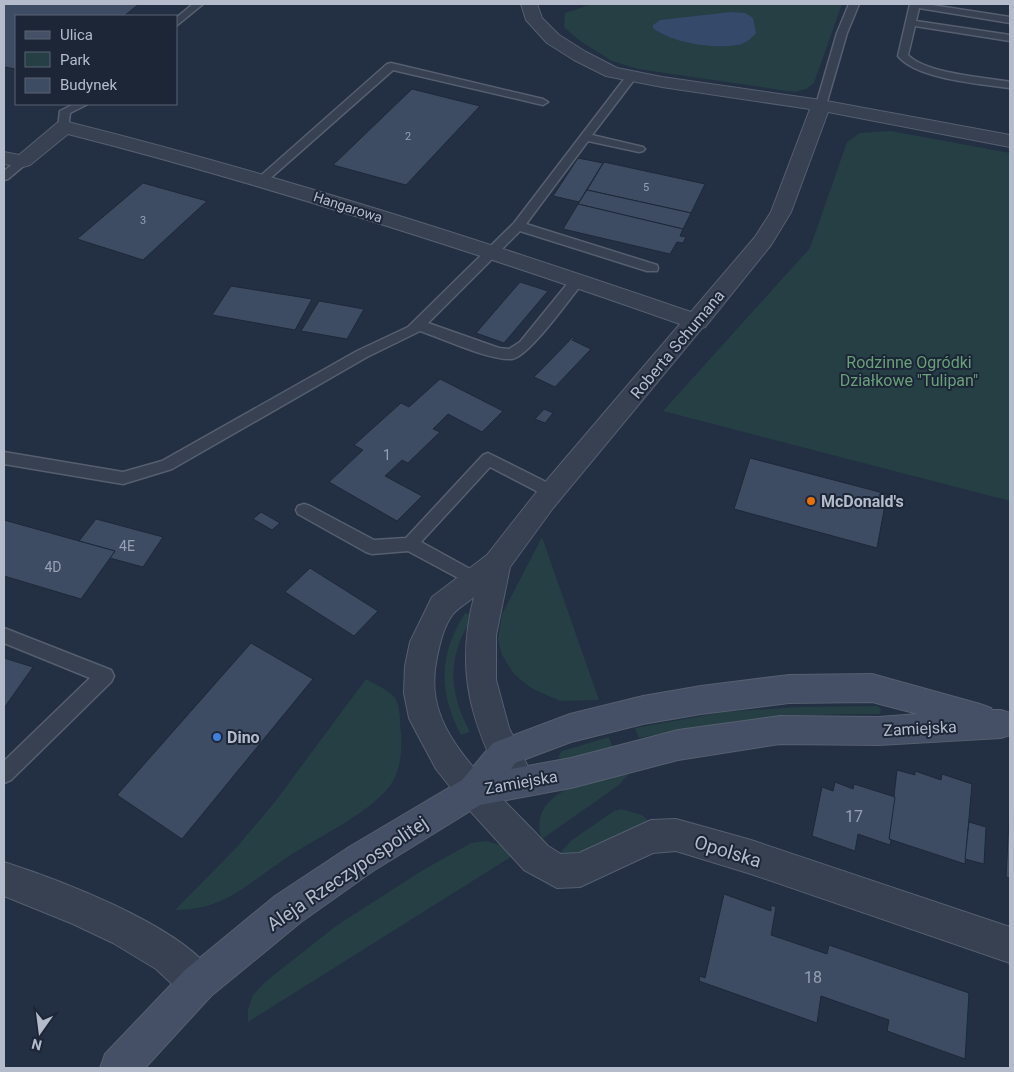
<svg xmlns="http://www.w3.org/2000/svg" width="1014" height="1072" font-family="Roboto,sans-serif">
<rect width="100%" height="100%" fill="#232f43"/>
<!-- green -->
<g fill="#253f44">
<polygon points="592,4 842,4 814,83 806,89 794,92 638,69 612,61 580,41 564,27 565,13"/>
<polygon points="891,131 1010,153 1010,501 663,411 810,248 847,142 860,133"/>
<polygon points="542,537 599,700 560,701 531,688 514,674 502,655 498,639 502,614"/>
<path d="M465 613 473 616C447 657 448 690 470 732L461 735C438 691 439 655 465 613Z"/>
<path d="M366 679C399 697 399 694 401 733 402 749 401 768 393 781 377 809 319 837 292 854 253 879 226 911 175 910L236 848 274 803Z"/>
<path d="M878 706 881 709 880 714C799 713 719 721 639 738L635 728 724 712 797 707Z"/>
<polygon points="609,737 612,746 564,760 558,757 562,751"/>
<path d="M626 770 628 775 619 785 542 839C526 791 593 779 626 770Z"/>
<polygon points="621,809 642,815 651,823 632,828 587,855 558,855 572,840 614,811"/>
<polygon points="486,841 507,847 514,855 248,1022 248,1010 253,995 265,982 336,926 423,870 471,843"/>
</g>
<!-- water -->
<path fill="#35496b" d="M731 12 745 13 753 18 756 33C751 39 745 44 737 45 713 49 672 43 653 28V25L660 20Z"/>
<!-- building -->
<g fill="#3e4c63" stroke="#1e2839">
<polygon points="4,4 139,4 124,16 16,16 16,69 4,67"/>
<polygon points="412,89 480,106 406,185 333,165"/>
<polygon points="578,158 603,163 579,202 553,196"/>
<polygon points="604,162 705,184 691,213 587,190"/>
<polygon points="143,183 207,201 143,260 77,239"/>
<polygon points="587,190 691,213 683,229 578,204"/>
<polygon points="578,204 683,229 680,236 686,237 683,243 677,242 670,254 563,229"/>
<polygon points="520,282 548,291 504,343 476,333"/>
<polygon points="231,286 312,299 295,330 212,315"/>
<polygon points="319,301 364,309 347,339 301,331"/>
<polygon points="573,337 575,338 572,340 591,349 555,387 534,377"/>
<polygon points="440,379 503,411 482,432 448,414 433,429 440,432 408,463 402,460 385,476 422,496 397,521 329,482 363,450 354,445 401,403 409,407"/>
<polygon points="544,409 553,413 545,423 535,419"/>
<polygon points="750,458 887,494 877,548 734,509"/>
<polygon points="261,512 280,523 272,530 253,519"/>
<polygon points="96,519 163,537 143,567 110,558 115,551 79,541"/>
<polygon points="4,520 79,541 115,551 81,599 4,576"/>
<polygon points="310,568 378,611 354,636 285,592"/>
<polygon points="251,643 313,679 182,839 117,795"/>
<polygon points="4,658 33,667 4,708"/>
<polygon points="897,770 915,775 915,771 941,780 942,774 972,784 965,864 889,839"/>
<polygon points="835,782 853,789 854,784 895,797 889,839 891,840 890,845 858,834 855,851 812,836 822,787 833,791"/>
<polygon points="1010,802 1010,878 1006,877"/>
<polygon points="969,822 986,827 984,864 965,859"/>
<polygon points="724,894 771,911 771,905 776,907 771,935 827,954 829,945 969,993 965,1059 887,1031 889,1020 821,996 817,1023 699,981 700,976 705,978"/>
</g>
<g fill="none" stroke-linecap="round" stroke-linejoin="round">
<!-- lane casing -->
<g stroke="#555f6f" stroke-width="3">
<g id="lane">
<polygon points="193,4 203,4 176,26 176,18"/>
<polygon points="849,4 859,4 847,33 826,105 821,108 817,107 816,105 837,33"/>
<path d="M910 4H925L1010 17V23L919 8 916 21 1010 35V41L915 26 908 55C927 74 983 77 1010 82V88C981 84 916 79 898 56Z"/>
<polygon points="391,63 543,99 548,102 543,105 393,70 266,182 258,182 256,180 258,178 387,64"/>
<path d="M632 73 637 76 592 135 643 147 645 149 643 151 639 152 588 141 526 224 657 265 658 268 657 271H647L520 231 428 323 499 348 509 349 520 342 572 278H582L584 281 582 284C569 299 529 357 512 359 490 361 442 338 420 331L367 357 172 469 123 484 4 464V452L123 472 162 461 357 351 408 327 514 223 628 74Z"/>
<polygon points="74,104 88,104 70,113 68,129 60,129 58,127 60,111"/>
<polygon points="23,158 27,159 29,161 27,163 8,179 4,180 4,171 19,159"/>
<polygon points="488,453 558,488 560,492 558,496 552,498 546,496 490,467 421,542 481,575 483,580 481,585 475,587 408,551 372,554 366,552 298,514 296,510 298,506 304,504 310,506 374,540 406,538 483,455"/>
<polygon points="4,628 111,670 114,676 111,682 11,780 4,783 4,761 90,678 4,643"/>
</g>
</g>
<!-- street casing -->
<g stroke="#555f6f" stroke-width="2">
<g id="street">
<path d="M521 4H537L542 18 559 35 586 52 617 68 662 77 821 100 1010 135V147L828 112 791 212 771 245 705 327 702 328 553 508 510 567 496 635V680L509 728 532 775 528 786 516 790 504 786C471 722 455 670 474 597 467 603 458 608 453 614 444 625 440 643 437 657 433 676 433 696 440 714 455 759 516 810 548 846L561 854 579 853 651 820 676 819 751 840 1010 927V963L751 874 676 851 653 853 580 887 557 888 524 870 462 802 436 769 414 728 409 718 404 693 405 666 410 642 432 597 487 555 535 494 680 324C478 253 275 187 68 134L30 165 23 167 4 164V152L19 155 57 123 64 121C276 174 484 241 691 312L755 237 771 212 810 109 662 87 606 76 574 60 547 43 526 20Z"/>
<path d="M4 862C60 880 173 923 210 969 213 973 215 979 217 983L211 996 198 1002 185 996 156 969 113 943 73 924 4 896Z"/>
</g>
</g>
<!-- secondary casing -->
<g stroke="#555f6f" stroke-width="2">
<path id="secondary" d="M872 674 980 704 991 708 992 710H1001L1010 713V735L1001 738 879 745 780 744 678 760 571 788 480 805 373 871 301 922 211 996 145 1068H100L105 1054 185 970 275 896 349 847 462 780 493 743 570 714 643 696 701 686 789 675ZM872 702 918 714 879 717 780 716 678 730 571 758 511 769 515 763 571 742 643 724 701 714 789 703Z"/>
</g>
<!-- lane -->
<use href="#lane" fill="#374152" fill-rule="evenodd"/>
<!-- street -->
<use href="#street" fill="#374152" fill-rule="evenodd"/>
<!-- secondary -->
<use href="#secondary" fill="#455066" fill-rule="evenodd"/>
</g>
<!-- markers -->
<circle fill="#e8710a" stroke="#1c2637" stroke-width="2" cx="811" cy="501" r="5"/>
<circle fill="#3f7fe0" stroke="#1c2637" stroke-width="2" cx="217" cy="737" r="5"/>
<g text-anchor="middle" stroke-width="4" stroke-linejoin="round" paint-order="stroke">
<!-- far-number labels -->
<g font-size="11" fill="#96a0b2">
<text x="408" y="140">2</text>
<text x="646" y="191">5</text>
<text x="143" y="224">3</text>
</g>
<!-- far-street labels -->
<g font-size="14" fill="#b4bccc" stroke="#1c2637">
<text transform="translate(348 207) rotate(18)" y="5">Hangarowa</text>
</g>
<!-- number labels -->
<g font-size="14" fill="#96a0b2">
<text x="387" y="460">1</text>
<text x="127" y="551">4E</text>
<text x="53" y="572">4D</text>
</g>
<!-- street labels -->
<g font-size="16" fill="#b4bccc" stroke="#1c2637">
<text transform="translate(677 344) rotate(-50)" y="6">Roberta Schumana</text>
<text transform="translate(920 728) rotate(-3)" y="6">Zamiejska</text>
<text transform="translate(521 782) rotate(-10)" y="6">Zamiejska</text>
</g>
<!-- park labels -->
<g font-size="16" fill="#69a078" stroke="#1c2637">
<text x="909" y="368">Rodzinne Ogródki<tspan x="909" dy="18">Działkowe "Tulipan"</tspan></text>
</g>
<!-- poi labels -->
<g font-size="16" font-weight="bold" fill="#b4bccc" stroke="#1c2637" text-anchor="start">
<text x="821" y="507">McDonald's</text>
<text x="227" y="743">Dino</text>
</g>
<!-- near-number labels -->
<g font-size="16" fill="#96a0b2">
<text x="854" y="822">17</text>
<text x="813" y="983">18</text>
</g>
<!-- near-street labels -->
<g font-size="19" fill="#b4bccc" stroke="#1c2637">
<text transform="translate(728 851) rotate(17)" y="7">Opolska</text>
<text transform="translate(347 873) rotate(-34)" y="7">Aleja Rzeczypospolitej</text>
</g>
</g>
<!-- border -->
<rect width="1014" height="1072" fill="none" stroke="#b4bccc" stroke-width="10"/>
<!-- legend -->
<rect x="15" y="15" width="162" height="90" fill="#1c2637" stroke="#596273"/>
<rect x="25" y="31" width="25" height="8" fill="#455066" stroke="#596273"/>
<text x="60" y="40" font-size="15" fill="#b4bccc">Ulica</text>
<rect x="25" y="52" width="25" height="15" fill="#253f44" stroke="#596273"/>
<text x="60" y="65" font-size="15" fill="#b4bccc">Park</text>
<rect x="25" y="78" width="25" height="15" fill="#3e4c63" stroke="#596273"/>
<text x="60" y="90" font-size="15" fill="#b4bccc">Budynek</text>
<!-- north arrow -->
<g transform="translate(40 1032) rotate(194)" stroke="#1c2637" stroke-width="4" paint-order="stroke">
<path d="M0-4L9 19L0 12L-9 19Z" fill="#b4bccc"/>
<text y="-8" font-size="14" font-weight="bold" text-anchor="middle" fill="#b4bccc">N</text>
</g>
</svg>
